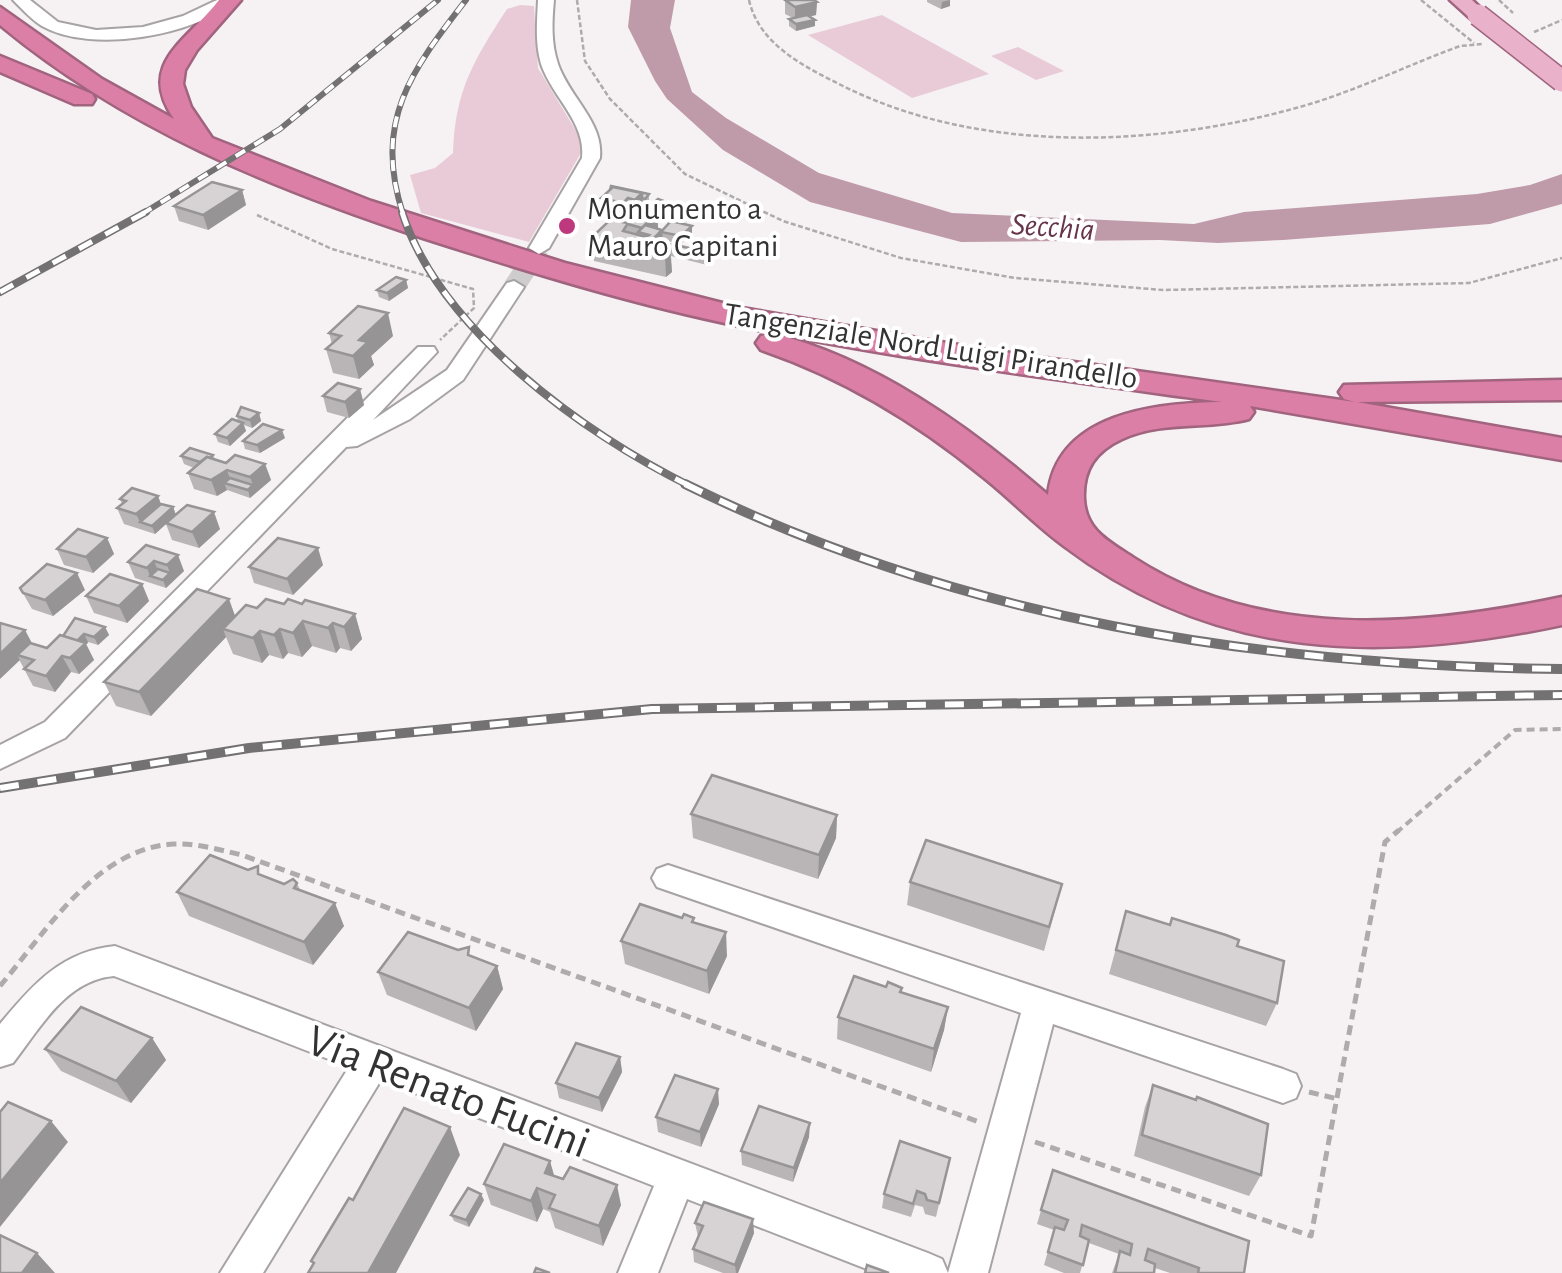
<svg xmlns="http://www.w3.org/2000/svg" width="1562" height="1273" font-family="'Alegreya Sans',sans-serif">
<rect width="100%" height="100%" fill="#f6f2f4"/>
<!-- green -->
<g fill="#e8cbd6">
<path d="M520 5 534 6 538 68 581 139V153L529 242 421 213 410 175 435 168 453 153C455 90 474 60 507 9Z"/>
<polygon points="882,15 989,74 912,98 808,35"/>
<polygon points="1018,47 1064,71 1036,80 991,56"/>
</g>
<!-- water -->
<polygon fill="#bf9ba9" points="631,0 675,0 670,28 692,92 726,118 819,173 952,213 1194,224 1244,212 1477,194 1530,185 1562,174 1562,204 1490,224 1283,240 1218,243 1160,240 961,242 810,202 723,150 667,99 655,81 628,27"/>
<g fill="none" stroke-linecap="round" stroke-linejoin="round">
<!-- minor-tunnel -->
<polyline stroke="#cfcccd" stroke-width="21" stroke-dasharray="21 11" stroke-linecap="butt" points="514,287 539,248"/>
<!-- minor casing -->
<g stroke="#a7a3a5" stroke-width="4">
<g id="minor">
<path d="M13 0H30L58 22 96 30 143 27 183 16 217 0H236C195 36 91 54 42 26 32 20 22 9 13 0Z"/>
<path d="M538 0H554C552 22 551 43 558 64 569 97 604 122 600 158L549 248 539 254 529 248 582 158C586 122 552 97 541 64 535 43 537 22 538 0Z"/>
<polygon points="514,281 524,287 463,380 410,419 357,446 346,447 65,738 0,769 0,745 45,722 418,347 434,347 437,352 373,420 447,370 507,283"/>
<polygon points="668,865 1283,1069 1296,1074 1301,1086 1296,1098 1283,1103 1053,1024 988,1273 948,1273 1021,1013 657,887 652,878 657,869"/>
<path d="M115 946 928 1253 942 1259 948 1273H877L687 1199 658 1273H618L654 1186 381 1080 263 1273H220L349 1067 114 976C66 980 40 1028 13 1063L0 1067V1024C32 985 62 951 115 946Z"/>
</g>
</g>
<!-- major casing -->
<g stroke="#a1647e" stroke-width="5">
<polygon id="major" points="1450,0 1472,0 1488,15 1485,19 1471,19"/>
</g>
<!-- highway casing -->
<g stroke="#a1647e" stroke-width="5">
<g id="highway">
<path d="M219 0H241L197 50 185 70 183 84 191 107 212 138 371 201 565 263 742 308 982 349 1355 402 1344 399 1339 392 1344 385 1562 380V400L1357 402 1562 438V460L1250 406 1254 412 1249 419C1207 430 1163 420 1122 439 1096 451 1083 469 1084 498 1085 531 1110 542 1134 558 1262 641 1421 627 1562 597V625C1383 663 1216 661 1064 546 1035 525 1011 499 983 477 916 422 843 378 761 350L756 343 761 336 772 333C875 359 969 426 1048 495 1057 413 1155 403 1222 402 1062 380 902 360 744 327 635 305 529 272 423 238 271 188 124 128 0 25V7L102 79 174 119C135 63 189 40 219 0Z"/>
<polygon points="0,56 92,94 95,99 92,104 74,104 0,72"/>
</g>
</g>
<!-- path-far2 -->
<g stroke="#aeabac" stroke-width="2.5" stroke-dasharray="5 2.5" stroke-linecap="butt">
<polyline points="577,0 585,61 610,99 685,174 783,221 901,258 1015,278 1163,290 1469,283 1562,258"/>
<path d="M749 0C759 44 803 66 841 85 977 154 1152 148 1296 108 1352 93 1405 66 1460 46L1482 44"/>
<polyline points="1421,0 1474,43"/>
<polyline points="1499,0 1513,13"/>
<polyline points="1534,32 1562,20"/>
<polyline points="257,215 332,249 473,289 474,308 440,340"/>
</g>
<!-- path-far1 -->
<polyline stroke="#aeabac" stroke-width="4" stroke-dasharray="8 5" stroke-linecap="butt" points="1396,833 1515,730 1562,729"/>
<!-- path -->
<g stroke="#aeabac" stroke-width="5" stroke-dasharray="10 6" stroke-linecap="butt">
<path d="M0 986C45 933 96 848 174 844 197 843 220 850 242 855L979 1122"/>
<polyline points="1309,1092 1338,1099"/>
<polyline points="1035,1142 1311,1236 1385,842 1399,830"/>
</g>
<!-- minor -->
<use href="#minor" fill="#fff" fill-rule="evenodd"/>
<!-- major -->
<use href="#major" fill="#e9b2ca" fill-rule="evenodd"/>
<!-- highway -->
<use href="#highway" fill="#db7fa6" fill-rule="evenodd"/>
<!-- rail-far2 casing -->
<g stroke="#737171" stroke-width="6">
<g id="rail-far2">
<polyline points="142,214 280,129 438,0"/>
<path d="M403 214C373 121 411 71 466 0"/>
</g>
</g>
<!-- rail-far1 casing -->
<g stroke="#737171" stroke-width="8">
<g id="rail-far1">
<path d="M402 212C439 329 584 434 690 486"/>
<polyline points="0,292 146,212"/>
</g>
</g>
<!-- rail casing -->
<g stroke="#737171" stroke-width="10">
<g id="rail">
<path d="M685 484C960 619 1258 666 1562 669"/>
<polyline points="0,788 249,748 652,709 1562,695"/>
</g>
</g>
<!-- rail-far2 -->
<use href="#rail-far2" stroke="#fff" stroke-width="4" stroke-dasharray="11" stroke-linecap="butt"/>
<!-- rail-far1 -->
<use href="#rail-far1" stroke="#fff" stroke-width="5" stroke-dasharray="15" stroke-linecap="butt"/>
<!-- rail -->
<use href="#rail" stroke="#fff" stroke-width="6" stroke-dasharray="19" stroke-linecap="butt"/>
<!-- major-bridge casing -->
<g stroke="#a1647e" stroke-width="24" stroke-linecap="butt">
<polyline id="major-bridge" points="1478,15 1562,81"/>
</g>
<!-- major-bridge -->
<use href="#major-bridge" stroke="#e9b2ca" stroke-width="21"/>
</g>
<!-- wall -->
<g fill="#b9b5b6" fill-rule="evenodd">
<polygon points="785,0 817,2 816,15 810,16 815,20 815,26 796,31 789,26 789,19 793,18 785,14"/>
<polygon points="927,0 950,0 950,6 941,9 927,2"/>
<polygon points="242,190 246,205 208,230 179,221 174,206"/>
<path d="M649 194V202L645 206 643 205 641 210 648 211 647 209 689 210 690 218 684 224 692 226V233L681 244 663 240 664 248 712 253 711 266 671 256 672 272 666 277 594 261 591 238 622 217 603 213 601 198ZM658 218 671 221 662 230 658 228Z"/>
<polygon points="406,280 408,288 389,301 379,297 377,290"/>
<polygon points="329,333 393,336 371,356 374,365 359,379 333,373 326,349 332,344"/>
<polygon points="360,389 364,405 349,418 327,412 323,396"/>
<polygon points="259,413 261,421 252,428 244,425 246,431 230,446 218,442 215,434 238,422 237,416"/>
<polygon points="285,438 260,453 245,449 243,441"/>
<polygon points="213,455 215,459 226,463 265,464 271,480 250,498 227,490 217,496 194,489 188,473 194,468 184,464 181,456"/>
<polygon points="120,499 161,504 173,507 176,515 220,529 199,548 172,540 166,524 155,534 124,524 117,508 122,504"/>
<polygon points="107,538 114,554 93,573 64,565 57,549"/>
<polygon points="146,545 184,571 166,588 135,578 128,562"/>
<polygon points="323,565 293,595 254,583 249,567"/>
<polygon points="142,584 149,601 127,623 94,613 86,596"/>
<polygon points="20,588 85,590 53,616 32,609"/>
<polygon points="284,604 302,604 355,614 362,639 351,651 340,648 336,653 312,646 302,657 288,653 283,659 269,655 262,663 233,654 226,637 151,716 116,706 104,682 236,616 257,608"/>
<polygon points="0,623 32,644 47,648 63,636 105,627 109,635 98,645 88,642 86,644 94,660 79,674 71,672 55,692 33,686"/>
<polygon points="691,814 837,815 836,838 818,879 693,838"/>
<polygon points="262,875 284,884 297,883 300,890 344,926 313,965 189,916 177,892"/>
<polygon points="910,882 1056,907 1044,951 907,905"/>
<polygon points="1126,911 1237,946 1277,1003 1266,1026 1109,974"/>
<polygon points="694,923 727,956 709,994 625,964 621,941"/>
<polygon points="471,956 497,966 503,989 476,1031 387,995 378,972"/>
<polygon points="886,987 902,988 901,992 948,1007 944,1030 931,1072 837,1039 838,1017"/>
<polygon points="152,1038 166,1060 131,1103 61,1071 45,1049"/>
<polygon points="620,1057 622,1072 602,1112 559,1098 556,1083"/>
<polygon points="1153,1085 1261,1175 1249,1196 1134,1156 1145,1107"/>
<polygon points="719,1104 701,1147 658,1132 656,1117"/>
<polygon points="809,1137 793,1182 742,1165 741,1151"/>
<polygon points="950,1158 936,1217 925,1214 923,1207 915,1205 911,1217 882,1208 884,1194"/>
<polygon points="1053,1170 1244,1273 1170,1273 1155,1268 1154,1273 1112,1273 1119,1254 1089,1243 1080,1273 1064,1273 1044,1265 1054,1230 1037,1224"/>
<polygon points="554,1176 621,1205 603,1246 555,1228 550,1212 543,1209 537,1222 491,1205 484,1184"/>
<polygon points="484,1200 469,1227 454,1221 451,1215"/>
<polygon points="695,1223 754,1233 738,1273 723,1273 694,1262 693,1249 698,1237"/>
</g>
<!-- shaded-wall -->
<g fill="#969494">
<polygon points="950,0 950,6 941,9 942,2"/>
<polygon points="817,2 816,15 795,20 795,7"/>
<polygon points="815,20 815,26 796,31 796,24"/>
<polygon points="242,190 246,205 208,230 203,215"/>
<polygon points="642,193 643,208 636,214 635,200"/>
<polygon points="628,198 629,213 624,217 623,203"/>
<polygon points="689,210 690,218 683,224 683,217"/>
<polygon points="657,213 658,228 642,229"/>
<polygon points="692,226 692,233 681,244 681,236"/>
<polygon points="662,230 664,252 648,244"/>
<polygon points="670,249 672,272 666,277 665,254"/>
<polygon points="406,280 408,288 389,301 387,293"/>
<polygon points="388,313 393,336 371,356 374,365 359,379 353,356 359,340"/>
<polygon points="360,389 364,405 349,418 345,402"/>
<polygon points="259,413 261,421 252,428 250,420"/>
<polygon points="243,423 246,431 230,446 227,438"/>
<polygon points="282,430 285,438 260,453 257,445"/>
<polygon points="265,464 271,480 250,498 248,490 253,485 250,477"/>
<polygon points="227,470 232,485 224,483 227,490 217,496 211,480"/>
<polygon points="158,496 164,512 140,522 136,514"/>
<polygon points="173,507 176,515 155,534 152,526"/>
<polygon points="214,512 220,529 199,548 192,532"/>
<polygon points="107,538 114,554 93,573 86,557"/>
<polygon points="318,548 323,565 293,595 287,579"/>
<polygon points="178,555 184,571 166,588 163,580 170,573 167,565"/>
<polygon points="154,561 161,577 150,576 147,568"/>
<polygon points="77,573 85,590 53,616 45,600"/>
<polygon points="142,584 149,601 127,623 119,606"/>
<polygon points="229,599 238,624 223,629 226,637 151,716 139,692"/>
<polygon points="355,614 362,639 351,651 344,627"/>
<polygon points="303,621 312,646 302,657 293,633"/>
<polygon points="333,623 340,648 336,653 328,628"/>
<polygon points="105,627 109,635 98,645 94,637"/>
<polygon points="280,629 288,653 283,659 274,635"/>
<polygon points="25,630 34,647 17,655 20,660 0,679 0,654"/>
<polygon points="260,631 269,655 262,663 253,638"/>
<polygon points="84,634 88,642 86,644 94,660 79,674 70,658 75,642"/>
<polygon points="62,656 71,672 55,692 46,676"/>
<polygon points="837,815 836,838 818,879 819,855"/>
<polygon points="335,903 344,926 313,965 304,942"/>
<polygon points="726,932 727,956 709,994 707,971"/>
<polygon points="497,966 503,989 476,1031 469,1008"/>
<polygon points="948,1007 944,1030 931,1072 934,1049"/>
<polygon points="152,1038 166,1060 131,1103 116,1081"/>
<polygon points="620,1057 622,1072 602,1112 599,1098"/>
<polygon points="718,1089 719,1104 701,1147 700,1132"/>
<polygon points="51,1121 68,1142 0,1227 0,1183"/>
<polygon points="810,1123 809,1137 793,1182 794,1168"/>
<polygon points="450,1127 460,1155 396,1273 368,1273"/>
<polygon points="550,1161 556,1182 545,1173"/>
<polygon points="617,1185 621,1205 603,1246 599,1226"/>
<polygon points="537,1188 543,1209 537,1222 531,1201"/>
<polygon points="481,1194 484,1200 469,1227 466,1220"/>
<polygon points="753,1219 754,1233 738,1273 736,1273 735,1265"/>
<polygon points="37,1253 55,1273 22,1273"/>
</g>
<!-- building -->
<g fill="#d7d3d4" stroke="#969494" stroke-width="2.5">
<polygon points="785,0 814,0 817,2 795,7"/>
<polygon points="807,15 815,20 796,24 789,19"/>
<polygon points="212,182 242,190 203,215 174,206"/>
<polygon points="611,186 649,194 645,199 642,198 642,193 613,187 610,190"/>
<polygon points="613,187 642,193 635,200 628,198 623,203 601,198"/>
<polygon points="658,199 689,210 683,217 647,209"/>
<polygon points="631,207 657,213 642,228 617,221"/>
<polygon points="610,220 628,223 623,231 646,237 649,235 638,232 645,225 662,230 648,244 670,249 665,254 591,238"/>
<polygon points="671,221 692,226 681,236 661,232"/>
<polygon points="671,244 712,253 711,258 667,248"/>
<polygon points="396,277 406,280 387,293 377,290"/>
<polygon points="358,306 388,313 359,340 368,342 353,356 326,349 341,336 329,333"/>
<polygon points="338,383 360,389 345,402 323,396"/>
<polygon points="241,407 259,413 250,420 237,416"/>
<polygon points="232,419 243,423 227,438 215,434"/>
<polygon points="263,424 282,430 257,445 243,441"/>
<polygon points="190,448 213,455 210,458 207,457 200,462 181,456"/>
<polygon points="235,455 265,464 250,477 227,470 211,480 188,473 207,457 226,463"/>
<polygon points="230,478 253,485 248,490 224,483"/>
<polygon points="132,488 158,496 136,514 117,508 126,501 120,499"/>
<polygon points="161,504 173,507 152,526 140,522"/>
<polygon points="187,505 214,512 192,532 166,523"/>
<polygon points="78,529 107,538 86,557 57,549"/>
<polygon points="278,538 318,548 287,579 249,567"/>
<polygon points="146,545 178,555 167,565 154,561 147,568 128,562"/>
<polygon points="47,564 77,573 45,600 23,593 20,588"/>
<polygon points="158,569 170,573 163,580 150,576"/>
<polygon points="110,574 142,584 119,606 86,596"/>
<polygon points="197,589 229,599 139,692 104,682"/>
<polygon points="266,599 284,604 288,599 302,604 305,600 355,614 344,627 333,623 328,628 303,621 293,633 280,629 274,635 260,631 253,638 223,629 246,605 257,608"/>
<polygon points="75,618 105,627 94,637 84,634 77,641 63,636"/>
<polygon points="0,623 25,630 0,654"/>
<polygon points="60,635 86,643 70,658 62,656 46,676 24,669 34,660 17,655 30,643 47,648"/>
<polygon points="712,775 837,815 819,855 691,814"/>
<polygon points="926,840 1062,884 1049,927 910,882"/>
<polygon points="210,855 248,870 258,866 258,874 284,884 293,879 297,883 294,888 335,903 304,942 177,892"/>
<polygon points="640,904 682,918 684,914 694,918 692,922 726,932 707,971 621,941"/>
<polygon points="1126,911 1170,925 1172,918 1226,935 1239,940 1237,946 1284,961 1277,1003 1116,950"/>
<polygon points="408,932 458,950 469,947 468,955 497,966 469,1008 378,972"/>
<polygon points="854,976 886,987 888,982 902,988 900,992 948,1007 934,1049 838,1017"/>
<polygon points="81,1007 152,1038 116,1081 45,1049"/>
<polygon points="576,1043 620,1057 599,1098 556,1083"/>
<polygon points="675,1075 718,1089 700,1132 656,1117"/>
<polygon points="1153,1085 1196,1100 1197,1097 1268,1124 1261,1175 1142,1135"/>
<polygon points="8,1102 51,1121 0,1183 0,1112"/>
<polygon points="759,1106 810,1123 794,1168 741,1151"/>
<polygon points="404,1108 450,1127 368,1273 308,1273 314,1263 311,1261 349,1198 353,1200"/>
<polygon points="900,1141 950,1158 939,1203 927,1200 925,1194 917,1191 913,1204 884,1194"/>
<polygon points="504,1144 550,1161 545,1173 563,1179 570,1167 617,1185 599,1226 549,1208 555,1195 537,1188 531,1201 484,1184"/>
<polygon points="1053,1170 1249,1241 1244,1273 1198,1273 1199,1268 1148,1249 1145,1260 1155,1264 1154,1273 1115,1273 1120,1251 1130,1255 1132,1244 1082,1225 1080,1236 1089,1240 1083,1265 1048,1252 1055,1227 1064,1230 1068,1220 1041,1210"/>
<polygon points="468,1188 481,1194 466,1220 451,1215"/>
<polygon points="704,1202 753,1219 735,1265 693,1249 703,1226 695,1223"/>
<polygon points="0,1235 37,1253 22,1273 0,1273"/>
<polygon points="867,1265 889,1273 865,1273"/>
<polygon points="536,1268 550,1273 534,1273"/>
</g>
<!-- markers -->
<circle fill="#bd387c" stroke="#fff" stroke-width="4" cx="567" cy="226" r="10"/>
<g text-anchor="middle" stroke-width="8" stroke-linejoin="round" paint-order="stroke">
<!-- far-poi labels -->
<g font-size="32" fill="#343333" stroke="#fff" text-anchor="start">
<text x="587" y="219">Monumento a<tspan x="587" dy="37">Mauro Capitani</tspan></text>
</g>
<!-- far-water labels -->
<g font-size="32" font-style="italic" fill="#67354b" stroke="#fff">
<text transform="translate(1053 226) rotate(4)" y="11">Secchia</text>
</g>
<!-- far-street labels -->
<g font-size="32" fill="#343333" stroke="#fff">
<text transform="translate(931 345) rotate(9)" y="11">Tangenziale Nord Luigi Pirandello</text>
</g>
<!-- near-street labels -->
<g font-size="45" fill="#343333" stroke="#fff">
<text transform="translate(449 1090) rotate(21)" y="16">Via Renato Fucini</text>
</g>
</g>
</svg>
